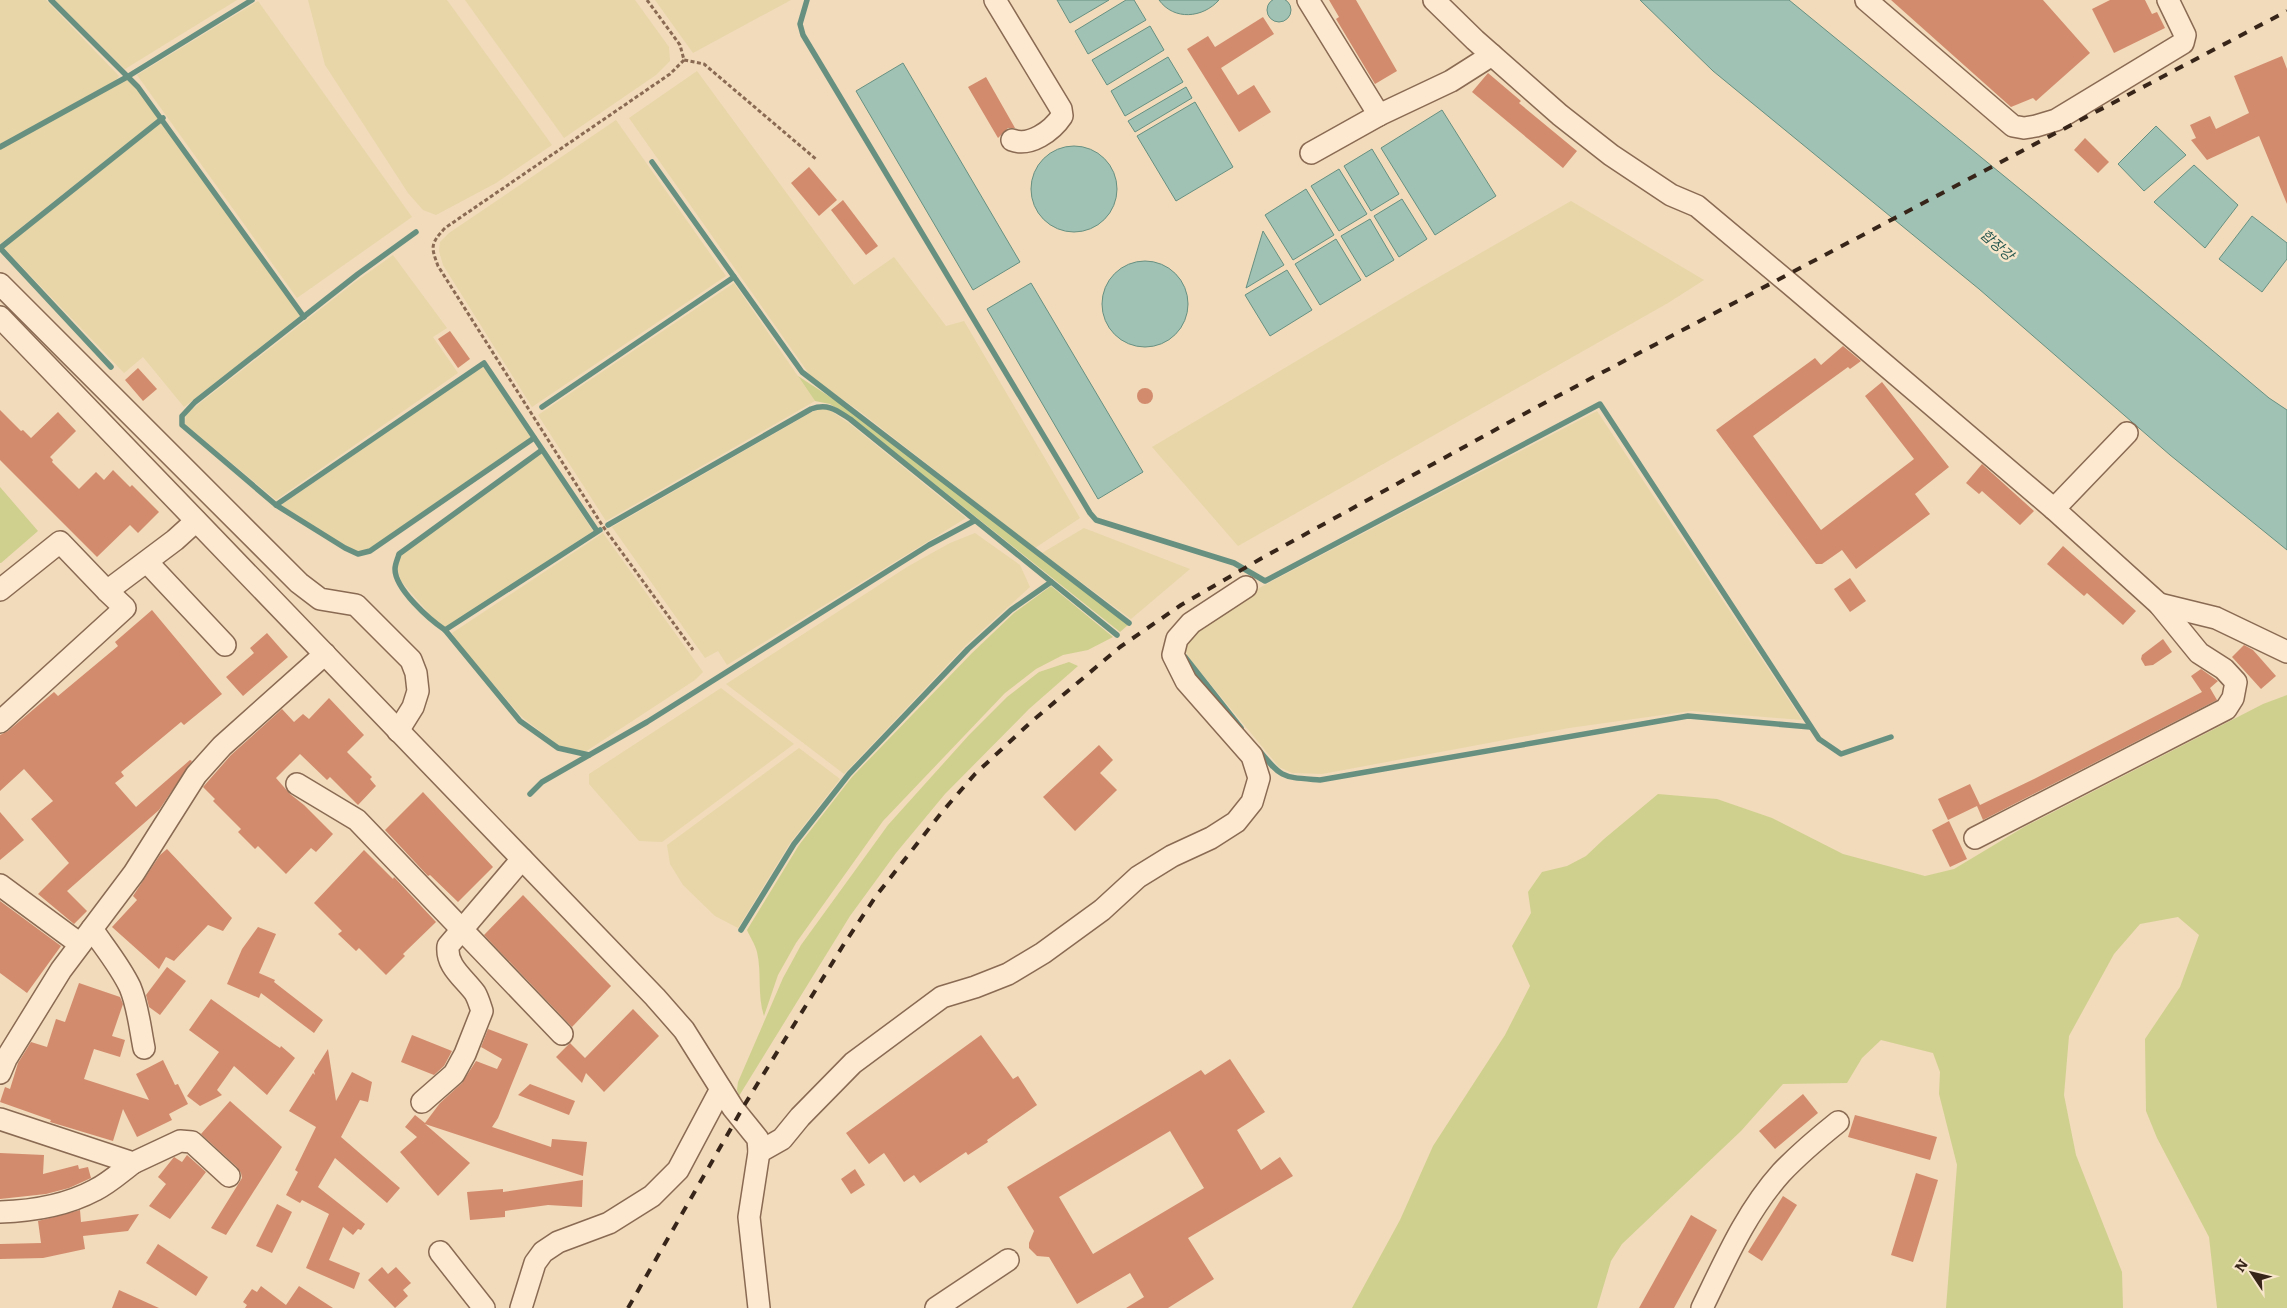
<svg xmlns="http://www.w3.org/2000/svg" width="2287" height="1308" font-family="Literata,'Noto Sans KR',serif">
<rect width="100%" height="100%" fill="#f1dbbb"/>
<!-- farmland -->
<g fill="#e8d6a8">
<polygon points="0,0 46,0 119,76 116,80 0,144"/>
<polygon points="55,0 237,0 125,69"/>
<polygon points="308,0 447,0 552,145 496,183 436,215 423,210 408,193 325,65"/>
<polygon points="465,0 635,0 669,47 670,61 656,75 564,138"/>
<polygon points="655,0 791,0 693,53"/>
<polygon points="258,1 412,217 297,298 137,75"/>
<polygon points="697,71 854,285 894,257 946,326 964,321 1080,518 1035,548 858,410 812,378 629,118"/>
<polygon points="126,79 136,88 160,117 0,244 0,149"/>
<polygon points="616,120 726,276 532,407 443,265 439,251 440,242 449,233"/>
<polygon points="162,122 301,315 184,407 143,357 124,373 4,248"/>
<polygon points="1571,201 1704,280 1668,303 1238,546 1152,447 1411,293"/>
<polygon points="393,255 447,328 433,337 458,373 276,500 185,424 186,414 355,282"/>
<polygon points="734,283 815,401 606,521 538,415"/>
<polygon points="483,366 531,437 369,549 358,551 346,546 281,505"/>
<polygon points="820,409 828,409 850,424 966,518 727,665 718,651 705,658 612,527 812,412"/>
<polygon points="1597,411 1802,720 1691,711 1569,728 1322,774 1292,773 1279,767 1188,657 1182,641 1189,634 1261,587"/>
<polygon points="542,453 593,531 445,628 433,618 401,581 397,568 401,554"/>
<polygon points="1084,528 1190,569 1131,619 1042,553"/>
<polygon points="603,533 703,672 695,680 585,752 558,745 522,717 457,643 452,633"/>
<polygon points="975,533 1020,565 1030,587 966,645 844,774 726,684 907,567 950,543"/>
<polygon points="721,688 794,744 662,842 639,841 589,784 589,774"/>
<polygon points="799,748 840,779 790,843 738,928 715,916 683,885 670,864 667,845"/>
</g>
<!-- green -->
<g fill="#d0d08e">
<polygon points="798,376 856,414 1128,625 1120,632 852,418 830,404 815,401"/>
<polygon points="0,487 38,531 1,563 0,563"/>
<path d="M1051 586 1113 637 1088 650 1063 655 1036 669 1005 693 883 821 796 943 778 975 764 1016C757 995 762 973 757 952 755 944 750 937 747 930L799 845 852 777 972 653 1014 613Z"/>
<polygon points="1069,662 1078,666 1029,709 945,794 896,853 850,916 739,1096 737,1090 738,1082 783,978 801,945 888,825 969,735 1007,697 1039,672"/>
<polygon points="2287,695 2287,1308 2217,1308 2209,1237 2157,1138 2146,1111 2145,1039 2180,987 2199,935 2178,917 2140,924 2114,954 2069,1036 2064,1095 2076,1155 2122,1272 2123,1308 1946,1308 1957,1165 1939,1094 1940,1072 1933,1053 1881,1040 1862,1058 1847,1083 1783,1084 1741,1131 1622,1244 1611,1261 1597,1308 1352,1308 1400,1220 1433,1146 1505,1035 1530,986 1512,946 1531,913 1528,892 1542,872 1567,866 1586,856 1604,839 1658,794 1717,799 1772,818 1843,854 1925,876 1954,869 2024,827 2263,704"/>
</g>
<!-- water -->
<g fill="#a0c2b4" stroke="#679081">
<circle cx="1279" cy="10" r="12"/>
<polygon points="1057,0 1109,0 1070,23"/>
<polygon points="1126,0 1134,0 1146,20 1088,54 1075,31"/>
<path d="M1159 0H1219C1203 18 1174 21 1159 0Z"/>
<polygon points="1640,0 1789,0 2037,203 2269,398 2287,410 2287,550 2170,455 1979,289 1713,71"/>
<polygon points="1150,26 1164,50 1107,85 1092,60"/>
<polygon points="1168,57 1183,82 1125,116 1111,91"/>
<polygon points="903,63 1020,262 973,290 856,91"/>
<polygon points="1186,87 1192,98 1135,132 1128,121"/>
<polygon points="1195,102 1233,167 1176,201 1137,136"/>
<polygon points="1442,110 1496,196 1435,235 1381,148"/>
<polygon points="2156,126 2186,155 2144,191 2118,164"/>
<circle cx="1074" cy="189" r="43"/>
<polygon points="1372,149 1399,194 1371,211 1344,166"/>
<polygon points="2194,165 2238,205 2205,248 2154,202"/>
<polygon points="1339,169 1367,214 1339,231 1311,186"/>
<polygon points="1306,189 1334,235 1293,260 1265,215"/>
<polygon points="1402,199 1427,239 1399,257 1374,216"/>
<polygon points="2252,216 2287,243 2287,259 2262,292 2219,259"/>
<polygon points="1370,219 1394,260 1366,277 1341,236"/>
<polygon points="1263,231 1284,265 1246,288"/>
<polygon points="1336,239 1361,280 1320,305 1295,264"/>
<circle cx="1145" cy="304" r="43"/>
<polygon points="1287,270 1312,310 1270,336 1245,295"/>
<polygon points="1031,283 1143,472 1098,499 987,309"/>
</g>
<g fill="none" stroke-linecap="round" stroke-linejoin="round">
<!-- stream -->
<g stroke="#679081" stroke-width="5.5">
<polyline points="51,0 138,87 304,317"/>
<polyline points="807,0 800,24 803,35 1090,513 1096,520 1234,563 1265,581 1600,404 1819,739 1841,754 1891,737"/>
<polyline points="0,147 127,77 252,0"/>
<polyline points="652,162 802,372 1129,623"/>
<polyline points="416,232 358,274 195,402 182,416 182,425 276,505 345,548 358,554 370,551 534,438"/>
<polyline points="0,248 163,118"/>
<polyline points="0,248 111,367"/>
<polyline points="542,407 734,277"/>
<path d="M542 450 399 554C398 558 395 564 395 569 395 589 429 619 445 630L520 721 558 748 589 755"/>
<polyline points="276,505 484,363 597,531"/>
<path d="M608 525 811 409C828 403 836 410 850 419L1117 635"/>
<polyline points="445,630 600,530"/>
<polyline points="1185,657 1241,728"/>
<path d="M1258 749C1282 779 1282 777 1320 780L1688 716 1810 727"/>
<polyline points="530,794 542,782 647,722 929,545 974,521"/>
<polyline points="741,930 794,844 849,774 968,649 1011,610 1051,582"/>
</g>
</g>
<!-- building -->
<g fill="#d38b6d" fill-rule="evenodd">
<polygon points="1329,0 1356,0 1397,71 1375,84 1336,19 1339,17"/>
<polygon points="1891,0 2043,0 2090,53 2036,101 2033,98 2011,107"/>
<polygon points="2110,0 2145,0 2152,14 2157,12 2165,28 2114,53 2092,9"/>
<polygon points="1263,17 1274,34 1221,68 1238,95 1254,85 1271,112 1239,132 1187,49 1208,36 1215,47"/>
<polygon points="2282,56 2287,69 2287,204 2259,136 2207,160 2191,140 2196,138 2190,125 2210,116 2216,129 2249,113 2234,76"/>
<polygon points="1488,73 1521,101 1519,103 1577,151 1563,168 1472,92"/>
<polygon points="986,77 1015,128 1008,128 998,138 968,87"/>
<polygon points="2085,138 2109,162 2098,173 2074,150"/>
<polygon points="809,167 837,200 819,216 791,183"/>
<polygon points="843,200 878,246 866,255 831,210"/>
<polygon points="450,331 470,359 458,368 438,339"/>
<polygon points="1843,346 1861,361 1850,369 1848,367 1753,436 1821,530 1914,459 1865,396 1882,382 1949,467 1915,494 1930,514 1856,569 1842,550 1822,564 1816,564 1716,430 1815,358 1821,365"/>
<polygon points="138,368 157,389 143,401 125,380"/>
<circle cx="1145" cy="396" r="8"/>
<polygon points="0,410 21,431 23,430 31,438 58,412 76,431 50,457 53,460 52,462 79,489 96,472 104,480 113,470 130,487 132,485 159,512 138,533 130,525 97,557 0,460"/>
<polygon points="1982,464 2034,511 2020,525 1982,491 1979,494 1966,483"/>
<polygon points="2063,546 2136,611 2123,625 2087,593 2084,596 2047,564"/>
<polygon points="1850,578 1866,601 1850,612 1834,589"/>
<polygon points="152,610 222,694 184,725 181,722 121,772 124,776 115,783 136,807 190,760 192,761 159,810 67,891 87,911 74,924 38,894 69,863 31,819 53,801 24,769 0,791 0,735 8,731 54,692 58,696 118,646 115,642"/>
<polygon points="267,633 288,657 243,696 226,677 254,653 250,648"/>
<polygon points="2163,639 2172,652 2153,665 2145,666 2141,659 2142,655"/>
<polygon points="2244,645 2253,650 2276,676 2261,689 2232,657"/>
<polygon points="2201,669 2218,681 2210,688 2217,700 1983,820 1977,806 1948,820 1938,799 1970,784 1980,805 2036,778 2202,692 2191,676"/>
<polygon points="329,698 364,735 347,752 372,777 370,779 376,786 358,805 330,777 327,780 300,754 276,778 290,794 304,805 333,834 316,852 311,848 286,874 258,846 255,849 238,832 241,829 213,801 215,799 203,787 231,755 282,709 294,722 303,714 309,719"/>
<polygon points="1099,745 1113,760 1100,773 1117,790 1075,831 1043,797"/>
<polygon points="423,792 493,867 458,902 430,875 428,876 385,830"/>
<polygon points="0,812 24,840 0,860"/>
<polygon points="1949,821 1967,859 1950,867 1932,830"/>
<polygon points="167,849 232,918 223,931 208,925 174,961 166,957 159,969 112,927 137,900 133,896 160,855"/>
<polygon points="364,850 393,879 394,877 436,922 403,954 405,956 386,975 359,948 356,951 338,934 342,931 314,903"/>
<polygon points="523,895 611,986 572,1027 484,935"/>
<polygon points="0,901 61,946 27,993 0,973"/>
<polygon points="258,927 276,934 259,973 275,980 274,982 323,1020 314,1033 261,993 259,998 227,984 242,949"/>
<polygon points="167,967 186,981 160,1015 149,1007 146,995"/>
<polygon points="79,983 120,997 123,1004 112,1036 125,1040 120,1057 94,1049 84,1079 149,1100 136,1074 163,1060 175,1085 178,1084 188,1104 169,1114 172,1120 137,1137 123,1109 113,1141 50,1122 51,1120 0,1102 5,1087 10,1089 18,1063 31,1042 47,1047 56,1019 65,1022"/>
<polygon points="211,999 274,1044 280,1048 281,1046 295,1058 267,1095 234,1066 217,1090 222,1095 200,1106 187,1096 219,1052 189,1030"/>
<polygon points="633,1009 659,1036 604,1092 586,1073 582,1083 556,1057 570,1043 585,1058"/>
<polygon points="488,1029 528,1044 498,1118 492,1127 551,1147 552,1139 587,1142 583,1176 425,1124 470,1163 438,1196 400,1152 417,1137 405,1127 415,1115 425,1123 440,1103 462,1083 476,1061 497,1069 502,1059 481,1047"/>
<polygon points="412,1035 452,1051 444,1066 434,1075 401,1062"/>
<polygon points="981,1035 1013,1079 1018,1076 1037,1105 987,1140 988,1142 968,1155 966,1152 920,1183 914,1175 904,1182 884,1153 869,1164 846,1133"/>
<polygon points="328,1049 336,1101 352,1072 372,1082 368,1102 360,1100 341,1137 400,1188 387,1203 335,1158 318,1187 365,1224 361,1230 358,1229 353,1235 343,1227 329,1260 360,1273 354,1289 306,1268 329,1214 302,1200 300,1203 286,1195 298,1172 295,1170 316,1127 289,1111 313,1073 315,1075 314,1071"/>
<path d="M1230 1059 1265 1112 1237 1130 1261 1170 1280 1157 1293 1176 1188 1238 1214 1279 1168 1308H1126L1144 1297 1130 1273 1077 1304 1049 1257 1037 1256 1029 1248V1243L1034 1231 1007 1187 1201 1070 1205 1075ZM1170 1131 1204 1188 1093 1254 1059 1197Z"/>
<polygon points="530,1084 575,1101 569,1115 518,1095"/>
<polygon points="1803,1094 1818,1113 1775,1149 1759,1131"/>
<polygon points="230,1101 282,1147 226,1235 211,1228 242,1178 241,1173 237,1167 201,1134"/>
<polygon points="1855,1115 1937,1137 1930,1160 1848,1137"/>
<polygon points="0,1153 44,1155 43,1174 78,1165 79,1169 88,1167 91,1178 69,1188 46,1194 0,1199"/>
<polygon points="187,1155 206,1172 170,1219 149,1206 166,1184 158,1177 174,1157 182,1162"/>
<polygon points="855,1169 865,1185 851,1194 841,1179"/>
<polygon points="1916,1173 1938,1180 1913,1262 1891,1255"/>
<polygon points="583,1180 582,1207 548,1205 505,1211 505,1217 470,1220 467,1192 503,1189 503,1192"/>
<polygon points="1783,1196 1797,1205 1762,1261 1748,1252"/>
<polygon points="277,1204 292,1212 272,1253 256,1246"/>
<polygon points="80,1210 81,1222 139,1214 128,1231 83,1236 85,1249 43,1258 0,1259 0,1244 41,1243 38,1221"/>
<polygon points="1691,1215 1717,1230 1674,1308 1639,1308"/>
<polygon points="158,1244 208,1277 196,1296 146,1263"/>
<polygon points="382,1267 388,1274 396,1267 411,1283 403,1290 408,1296 395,1308 368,1280"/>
<polygon points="261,1286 286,1305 299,1286 333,1308 245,1308 247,1305 243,1302 252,1289 257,1292"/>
<polygon points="119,1290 159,1308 112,1308"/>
</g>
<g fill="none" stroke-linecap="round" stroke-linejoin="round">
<!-- minor casing -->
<g stroke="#8a6a53" stroke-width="24">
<g id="minor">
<path d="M995 0 1061 109 1062 116C1052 131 1030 147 1012 140"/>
<polyline points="1308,0 1379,115"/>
<polyline points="1434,0 1475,40 1560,115 1611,155 1671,195 1697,206 1796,289 2054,509 2159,604 2199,653 2224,669 2236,682 2233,698 2226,709 1975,838"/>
<polyline points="1866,0 2013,126 2024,128 2036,126 2056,120 2183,43 2185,35 2168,0"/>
<polyline points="1311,153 1379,115 1451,81 1492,55"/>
<polyline points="0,284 299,583 320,599 356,605 411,660 416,673 418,691 413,707 398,731"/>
<polyline points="0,317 655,997 684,1030 733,1108 758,1139 759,1152 749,1217 759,1308"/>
<polyline points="2054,509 2127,433"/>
<polyline points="147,562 225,645"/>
<polyline points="0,590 60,542 107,591 175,540 196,521"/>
<polyline points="2159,604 2216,618 2287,652"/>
<polyline points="0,722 125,608 107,591"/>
<polyline points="297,784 357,820 562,1034"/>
<polyline points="0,885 80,944"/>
<path d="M92 929C105 948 120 966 130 987 138 1006 140 1028 144 1048"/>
<polyline points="0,1073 6,1059 61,970 134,873 196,775 222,746 325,654"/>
<path d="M422 1102 454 1074 465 1054 482 1011C480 1005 478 998 475 993 463 977 446 966 448 946L522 859"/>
<polyline points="0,1119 133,1163 180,1141 192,1142 229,1176"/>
<polyline points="759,1152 782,1139 800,1117 853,1063 942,997 975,987 1008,974 1043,953 1102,910 1138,877 1172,856 1211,838 1236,822 1252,802 1259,778 1252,756 1186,681 1173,655 1177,639 1191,623 1246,587"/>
<path d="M0 1212C32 1211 67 1205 95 1190 109 1183 121 1172 133 1163"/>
<polyline points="440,1252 484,1308"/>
<polyline points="521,1308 535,1263 543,1252 558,1242 609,1223 652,1196 678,1170 721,1089"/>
<polyline points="936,1308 1008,1260"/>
<path d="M1702 1308C1725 1261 1746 1212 1781 1173 1799 1154 1818 1138 1838 1122"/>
</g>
</g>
<!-- path -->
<g stroke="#8a6a53" stroke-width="3" stroke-dasharray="4 2.5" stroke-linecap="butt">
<polyline points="647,0 680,45 684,60 704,64 817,160"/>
<path d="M684 60 670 74 445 228C430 244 431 247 438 266L602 525 693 650"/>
</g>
<!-- minor -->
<use href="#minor" stroke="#fce9cf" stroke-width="21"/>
<!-- rail -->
<polyline stroke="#38251a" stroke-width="4" stroke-dasharray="9 9" stroke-linecap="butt" points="628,1308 745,1104 844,944 876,896 942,812 975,774 1031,722 1120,647 1181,605 1262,558 1535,408 2287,11"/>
</g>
<g text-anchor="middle" stroke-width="5" stroke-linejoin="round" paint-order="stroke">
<!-- water labels -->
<g font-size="14" font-style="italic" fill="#285950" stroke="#f8e6cb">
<text transform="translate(1997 245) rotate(41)" y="5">합장강</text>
</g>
</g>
<!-- north arrow -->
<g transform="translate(2252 1273) rotate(305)" stroke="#f8e6cb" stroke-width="4" paint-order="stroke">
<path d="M0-4L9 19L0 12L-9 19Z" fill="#38251a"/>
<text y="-8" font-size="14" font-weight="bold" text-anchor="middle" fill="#38251a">N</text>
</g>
</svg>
